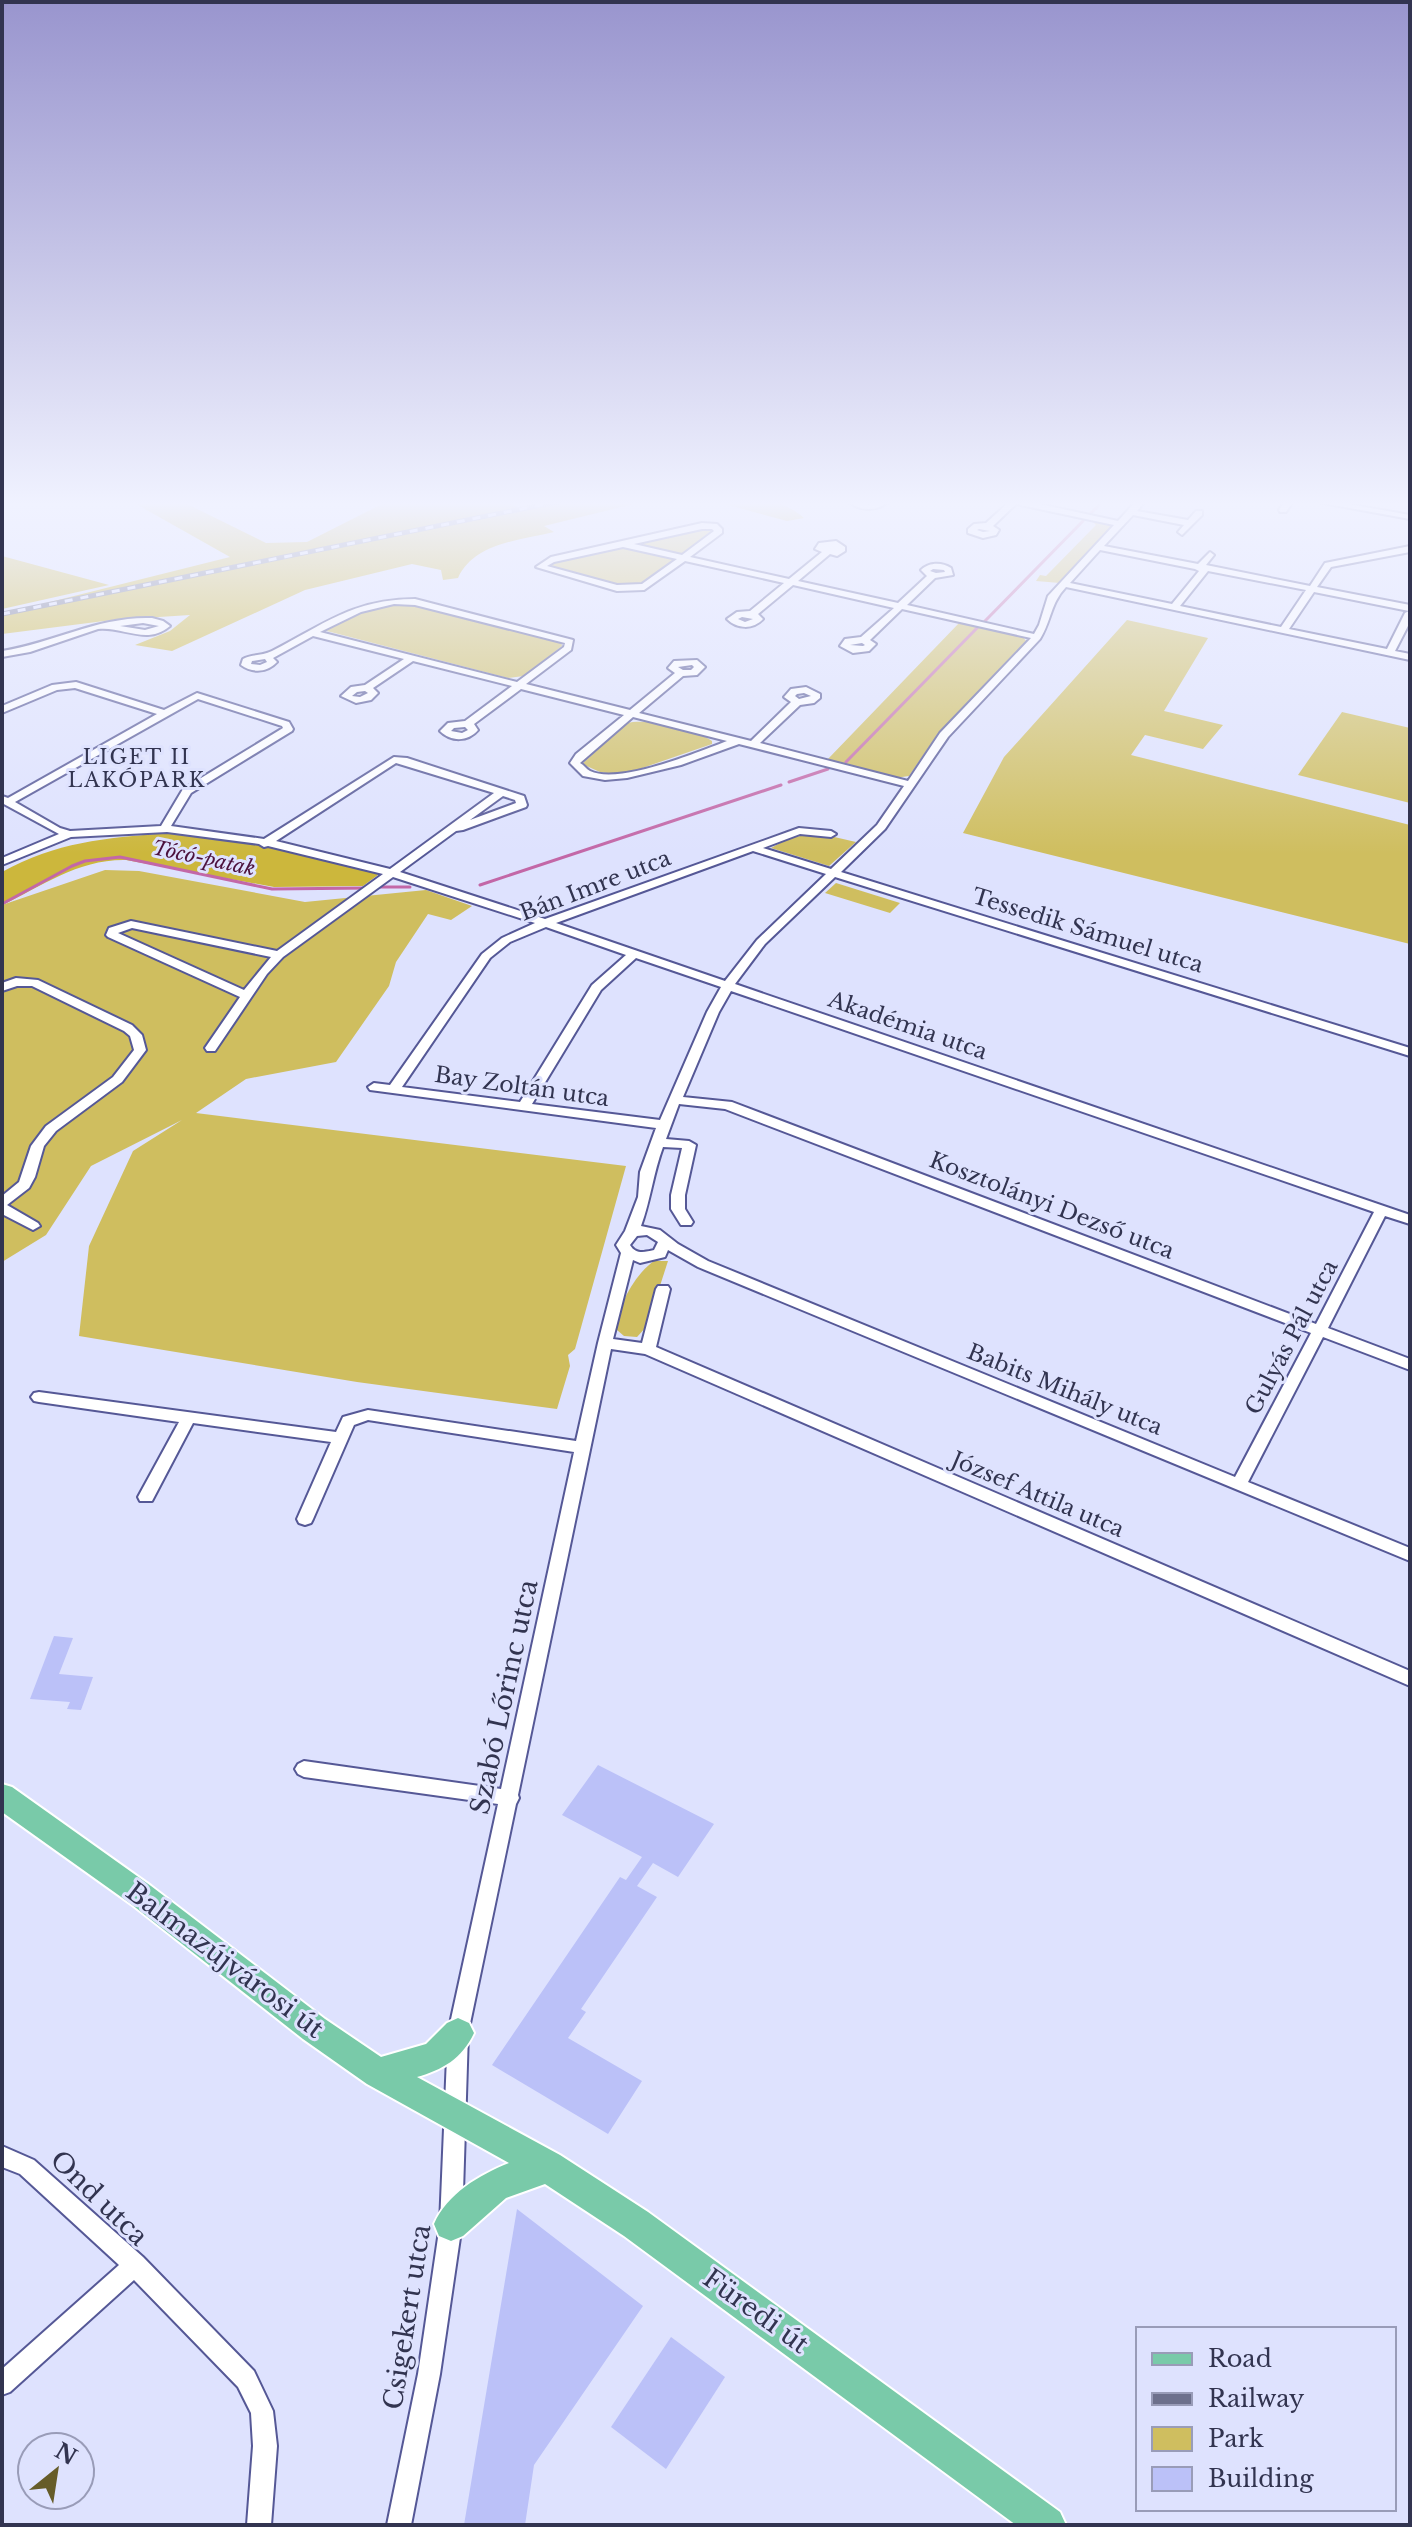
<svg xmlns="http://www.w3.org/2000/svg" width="1412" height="2527" font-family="'Libre Baskerville',serif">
<rect width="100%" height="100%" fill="#dee2fe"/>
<!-- green -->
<g fill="#cfbe5f">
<polygon points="1092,521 1114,524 1060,583 1036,581 1040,575 1046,576 1096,525"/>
<polygon points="711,527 716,530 682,554 639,544"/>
<path d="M622 547 670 557 674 560C660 576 644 586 622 586L547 568 549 562Z"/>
<polygon points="393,604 415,605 561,642 562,646 524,676 508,678 323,630 371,607"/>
<polygon points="1127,620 1208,638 1164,711 1223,725 1203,749 1145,735 1131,755 1410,825 1410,944 963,833 1004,757"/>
<polygon points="960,622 1023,637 1026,641 937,735 909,776 895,778 827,760"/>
<polygon points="1342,712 1410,728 1410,803 1298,775"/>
<path d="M633 722C656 720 694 728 712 741V744L622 775 600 772 582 764 627 723Z"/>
<polygon points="817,833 856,842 829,866 771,848 789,838"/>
<polygon points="105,870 139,871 305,902 426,890 472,906 451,920 428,914 396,962 389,986 336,1062 246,1079 196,1113 626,1166 575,1349 568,1355 570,1366 557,1409 357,1382 79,1336 89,1246 133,1151 182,1120 91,1166 46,1235 2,1262 2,905"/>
<polygon points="836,883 900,903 890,913 825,893"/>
<path d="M654 1261H668L647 1326 637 1337 624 1336 617 1330C616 1308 635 1274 654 1261Z"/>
</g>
<!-- forest -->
<g fill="#ccb73c">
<path d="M129 500H179L266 543 307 542 390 500H508L521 511 574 500H650L544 526 554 532C520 540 474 543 458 578L443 580 441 570 412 564 305 590 172 651 135 645 170 631 190 615 112 620 2 634V614L230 557Z"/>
<path d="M710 500C744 500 777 494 804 518L787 521Z"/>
<polygon points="2,556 109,585 2,609"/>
<path d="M166 833 241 839 382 872 363 886 274 887 126 860C78 859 43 886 2 905V872C56 842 105 838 166 833Z"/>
</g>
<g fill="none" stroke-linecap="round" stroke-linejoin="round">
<!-- stream -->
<g stroke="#c367a7" stroke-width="3">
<polyline points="1091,513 1104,500"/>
<polyline points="985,621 1083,521"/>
<polyline points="846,762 977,628"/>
<polyline points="789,782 828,769"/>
<polyline points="480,885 781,785"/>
<polyline points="377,887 410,887"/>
<polyline points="2,904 72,866 85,861 120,857 272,889 368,888"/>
</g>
</g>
<!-- building -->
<g fill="#bbc1f8">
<polygon points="54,1636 73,1638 59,1674 93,1677 81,1710 67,1709 70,1702 30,1699"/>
<polygon points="598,1765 714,1824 678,1877 653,1863 637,1886 657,1897 581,2009 586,2012 568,2038 642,2081 608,2134 492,2065 620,1877 626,1880 642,1857 562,1815"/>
<polygon points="517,2209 643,2306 534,2465 525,2525 464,2525"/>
<polygon points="671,2337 725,2377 666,2469 611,2427"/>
</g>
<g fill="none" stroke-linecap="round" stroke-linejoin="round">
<!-- street casing -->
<g stroke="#555896" stroke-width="4">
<g id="street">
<path d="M846 500C855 500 863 506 872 504 879 503 883 500 891 500 877 512 860 512 846 500Z"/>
<path d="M1004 500H1021L1118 521 1137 500H1146L1137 511 1188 520 1196 511H1202V515L1182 535 1178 532 1184 525 1133 515 1104 546 1198 564 1210 552 1214 555 1206 565 1310 586 1325 563 1410 546V552L1331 567 1317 587 1410 605V622L1395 651 1410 654V660L1066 587C1050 604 1052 619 1040 639L948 737 885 829 841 872 1410 1048V1056L835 877 765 944 735 984 1410 1215V1224L1385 1216 1328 1328 1410 1359V1370L1323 1337 1248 1482 1410 1548V1561L698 1267 668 1250 665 1257 640 1263 633 1260 613 1339 642 1343 656 1289 658 1286H668L670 1289 656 1347 1410 1671V1686L645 1354 611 1349 518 1795 519 1798 516 1804 468 2033 462 2224 440 2374 411 2525H387L418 2374 440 2224 448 2033 498 1804 304 1777 298 1774 295 1769 298 1764 304 1761 501 1789 574 1452 368 1420 354 1425 313 1519 311 1523 305 1525 299 1523 297 1519 331 1442 193 1423 152 1501H140L138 1497 179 1422 39 1402 34 1401 31 1397 34 1393 39 1392 336 1432 343 1417 368 1410 576 1441 598 1343 621 1253 616 1245 625 1231 638 1197 640 1172 656 1128 370 1090 368 1087 374 1083 390 1085 482 954 502 938 535 923 393 877 283 957 267 974 215 1051H207L205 1048 240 997 108 937 106 935 109 928 131 921 277 951 383 874 268 846 264 847 259 844 167 832 71 837 2 865V858L59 834 2 803V796L8 798 157 714 75 688 57 690 2 713V706L52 685 76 682 164 710 197 693 289 722 293 729 292 731 191 793 171 826 264 839 394 757 407 758 524 796 527 805 526 807 463 830 456 831 400 872 545 919 799 828 831 831 836 834 831 837 800 834 763 848 831 869 877 825 904 786 739 744 681 765 627 778 605 780 583 776 570 763 576 754 624 715 521 689 474 724 478 730C468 742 451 742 440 731L448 723 465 721 512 686 413 661 373 688 378 693 371 700 356 703 341 696 351 687 365 685 404 659 313 636 273 658 277 662C267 673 252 673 241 665L243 659C252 654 263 656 272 651 323 625 353 599 415 599L573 640 571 650 526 684 630 710 675 673 668 668 674 661 697 660 705 667 697 675 683 676 639 713 751 741 791 702 784 697 791 689 806 687 820 694V698L814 703 800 705 760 743 908 781 940 733 1031 638 902 609 870 640 876 644 869 651 853 653 840 646 845 639 861 637 894 608 793 585 758 614 763 619C753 630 737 629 727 619L737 612 750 611 784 583 685 561 644 590 617 591 536 567 551 557 702 523 717 524 722 529V533L690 557 789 579 822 552 815 549 819 543 836 541 845 547V551L837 556 830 554 798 581 898 603 927 576 921 570C929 562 942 562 951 568L953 575 935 578 907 605 1034 634 1039 625 1048 596 1114 525 1016 504 993 526 999 530 996 535 983 538 968 533V529L974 524 986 523 1008 503ZM702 529H712L714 531 682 555 634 544ZM979 529 990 531 983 532 977 530ZM623 547 677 559 642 584 617 585 547 566 554 562ZM1100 550 1195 569 1199 571 1172 604 1070 583ZM933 569 944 570 945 572 936 573 930 571ZM1208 571 1306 590 1281 627 1180 606ZM1314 592 1409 611 1405 613 1387 649 1289 629ZM394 604 415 605 565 643 564 647 517 682 320 632 361 612ZM742 617 753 619 745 622 738 619ZM862 643 865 645 863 646 850 645ZM265 659 267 662 260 665 251 664 252 661ZM692 665 694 667 691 670H683L678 667ZM365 691 368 693 360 697 352 696 357 692ZM804 693 811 696 799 699 795 696 797 694ZM198 699 282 726 283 728 183 789 161 826 70 831 60 828 15 802ZM633 717 727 741C698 752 619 785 590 771 586 769 584 765 580 763ZM465 727 468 730 462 733 451 731 454 728ZM396 763 494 793 390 869 276 841ZM503 796 515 800 516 803 470 820ZM753 851 826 874 757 940 725 981 556 923ZM546 927 626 955 592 985 520 1102 402 1087 490 958 510 942ZM132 928 271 957 244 990 118 933ZM636 958 721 987 707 1012 660 1120 532 1104 601 990ZM731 991 1374 1212 1316 1324 732 1102 683 1097 719 1012ZM679 1104 725 1109 1311 1333 1235 1477 708 1261 678 1244 660 1230 641 1226C651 1198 653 1174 663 1147L682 1148 671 1195V1209L681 1225H691L693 1222 685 1209V1195L696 1145 689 1141 666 1139ZM647 1235 658 1242 654 1250C645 1252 636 1255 630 1245L637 1236Z"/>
<polygon points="1286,500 1294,500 1286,512 1280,512 1279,510"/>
<polygon points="1306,500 1326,500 1410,515 1410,519"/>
<path d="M152 618 163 621 170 626C147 646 123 626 98 629L30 652 2 657V651C53 643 99 616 152 618ZM143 623 159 626 145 630 120 626Z"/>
<polygon points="16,978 38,980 132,1025 142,1035 146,1050 122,1082 56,1131 44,1146 35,1177 29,1188 7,1205 38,1223 40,1226 33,1230 2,1214 2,1196 19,1182 31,1146 46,1126 113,1077 134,1050 130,1036 124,1031 32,986 17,986 2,991 2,983"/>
<polygon points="2,2146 34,2160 143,2257 254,2371 273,2411 277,2446 271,2525 247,2525 253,2446 251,2413 238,2387 134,2280 10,2392 2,2395 2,2369 119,2265 20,2174 2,2167"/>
</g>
</g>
<!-- primary casing -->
<g stroke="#fff" stroke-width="4">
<path id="primary" d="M2 1784 12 1787 151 1886 325 2019 381 2057 426 2044 447 2023 458 2018 469 2023 474 2033C462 2059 442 2070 417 2077L560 2155 648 2212 1060 2512 1066 2525H1016L624 2236 545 2184 506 2198 463 2236 451 2241 439 2236 434 2224C447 2194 479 2175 509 2163L367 2084 303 2039 131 1904 2 1812Z"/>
</g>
<!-- street -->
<use href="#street" fill="#fff" fill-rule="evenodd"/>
<!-- primary -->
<use href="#primary" fill="#79caa9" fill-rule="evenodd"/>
<!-- rail casing -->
<g stroke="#6d708c" stroke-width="5">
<polyline id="rail" points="2,614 566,500"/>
</g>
<!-- rail -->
<use href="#rail" stroke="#dee2fe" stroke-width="3" stroke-dasharray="8" stroke-linecap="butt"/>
</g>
<!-- sky -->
<linearGradient id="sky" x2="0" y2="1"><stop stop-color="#9995ce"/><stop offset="0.59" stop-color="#f0f2ff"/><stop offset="1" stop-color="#f0f2ff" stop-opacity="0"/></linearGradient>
<rect width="1412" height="854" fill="url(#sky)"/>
<g text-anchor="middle" stroke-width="6" stroke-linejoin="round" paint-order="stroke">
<!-- far-neighbourhood labels -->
<g font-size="20" letter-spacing="2" fill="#323450" stroke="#dee2fe">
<text x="137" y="764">LIGET II<tspan x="137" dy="23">LAKÓPARK</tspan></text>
</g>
<!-- far-water labels -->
<g font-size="20" font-style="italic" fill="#4c123d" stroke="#dee2fe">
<text transform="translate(204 858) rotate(12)" y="7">Tócó-patak</text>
</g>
<!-- street labels -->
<g font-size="22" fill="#323450" stroke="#dee2fe">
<text transform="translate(595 885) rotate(-21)" y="8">Bán Imre utca</text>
<text transform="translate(1088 930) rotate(17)" y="8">Tessedik Sámuel utca</text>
<text transform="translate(908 1025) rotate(19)" y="8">Akadémia utca</text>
<text transform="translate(522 1086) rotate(8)" y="8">Bay Zoltán utca</text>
<text transform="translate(1052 1205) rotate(21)" y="8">Kosztolányi Dezső utca</text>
<text transform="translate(1291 1337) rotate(-62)" y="8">Gulyás Pál utca</text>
<text transform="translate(1065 1389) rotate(22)" y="8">Babits Mihály utca</text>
<text transform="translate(1038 1494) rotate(23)" y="8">József Attila utca</text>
</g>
<!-- near-street labels -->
<g font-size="26" fill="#323450" stroke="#dee2fe">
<text transform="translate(504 1697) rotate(-78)" y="9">Szabó Lőrinc utca</text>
<text transform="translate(225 1960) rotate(37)" y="9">Balmazújvárosi út</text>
<text transform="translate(99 2198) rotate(44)" y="9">Ond utca</text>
<text transform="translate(756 2311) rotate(36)" y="9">Füredi út</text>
<text transform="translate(407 2317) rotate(-81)" y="9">Csigekert utca</text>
</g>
</g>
<!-- border -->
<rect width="1412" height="2527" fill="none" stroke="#323450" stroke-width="8"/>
<!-- legend -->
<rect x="1136" y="2327" width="260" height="184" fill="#dee2fe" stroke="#999cb8" stroke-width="2"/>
<rect x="1152" y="2353" width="40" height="12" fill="#79caa9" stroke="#999cb8" stroke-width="2"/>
<text x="1208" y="2367" font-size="24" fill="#323450">Road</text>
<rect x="1152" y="2393" width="40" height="12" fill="#6d708c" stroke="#999cb8" stroke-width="2"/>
<text x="1208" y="2407" font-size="24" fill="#323450">Railway</text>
<rect x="1152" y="2427" width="40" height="24" fill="#cfbe5f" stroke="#999cb8" stroke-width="2"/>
<text x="1208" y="2447" font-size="24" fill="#323450">Park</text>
<rect x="1152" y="2467" width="40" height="24" fill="#bbc1f8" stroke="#999cb8" stroke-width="2"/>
<text x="1208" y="2487" font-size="24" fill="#323450">Building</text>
<!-- north arrow -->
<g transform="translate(56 2471) rotate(30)"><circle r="38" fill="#dee2fe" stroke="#999cb8" stroke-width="2"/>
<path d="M0-6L14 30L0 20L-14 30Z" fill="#665c29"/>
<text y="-12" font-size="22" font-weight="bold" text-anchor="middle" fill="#323450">N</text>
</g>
</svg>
